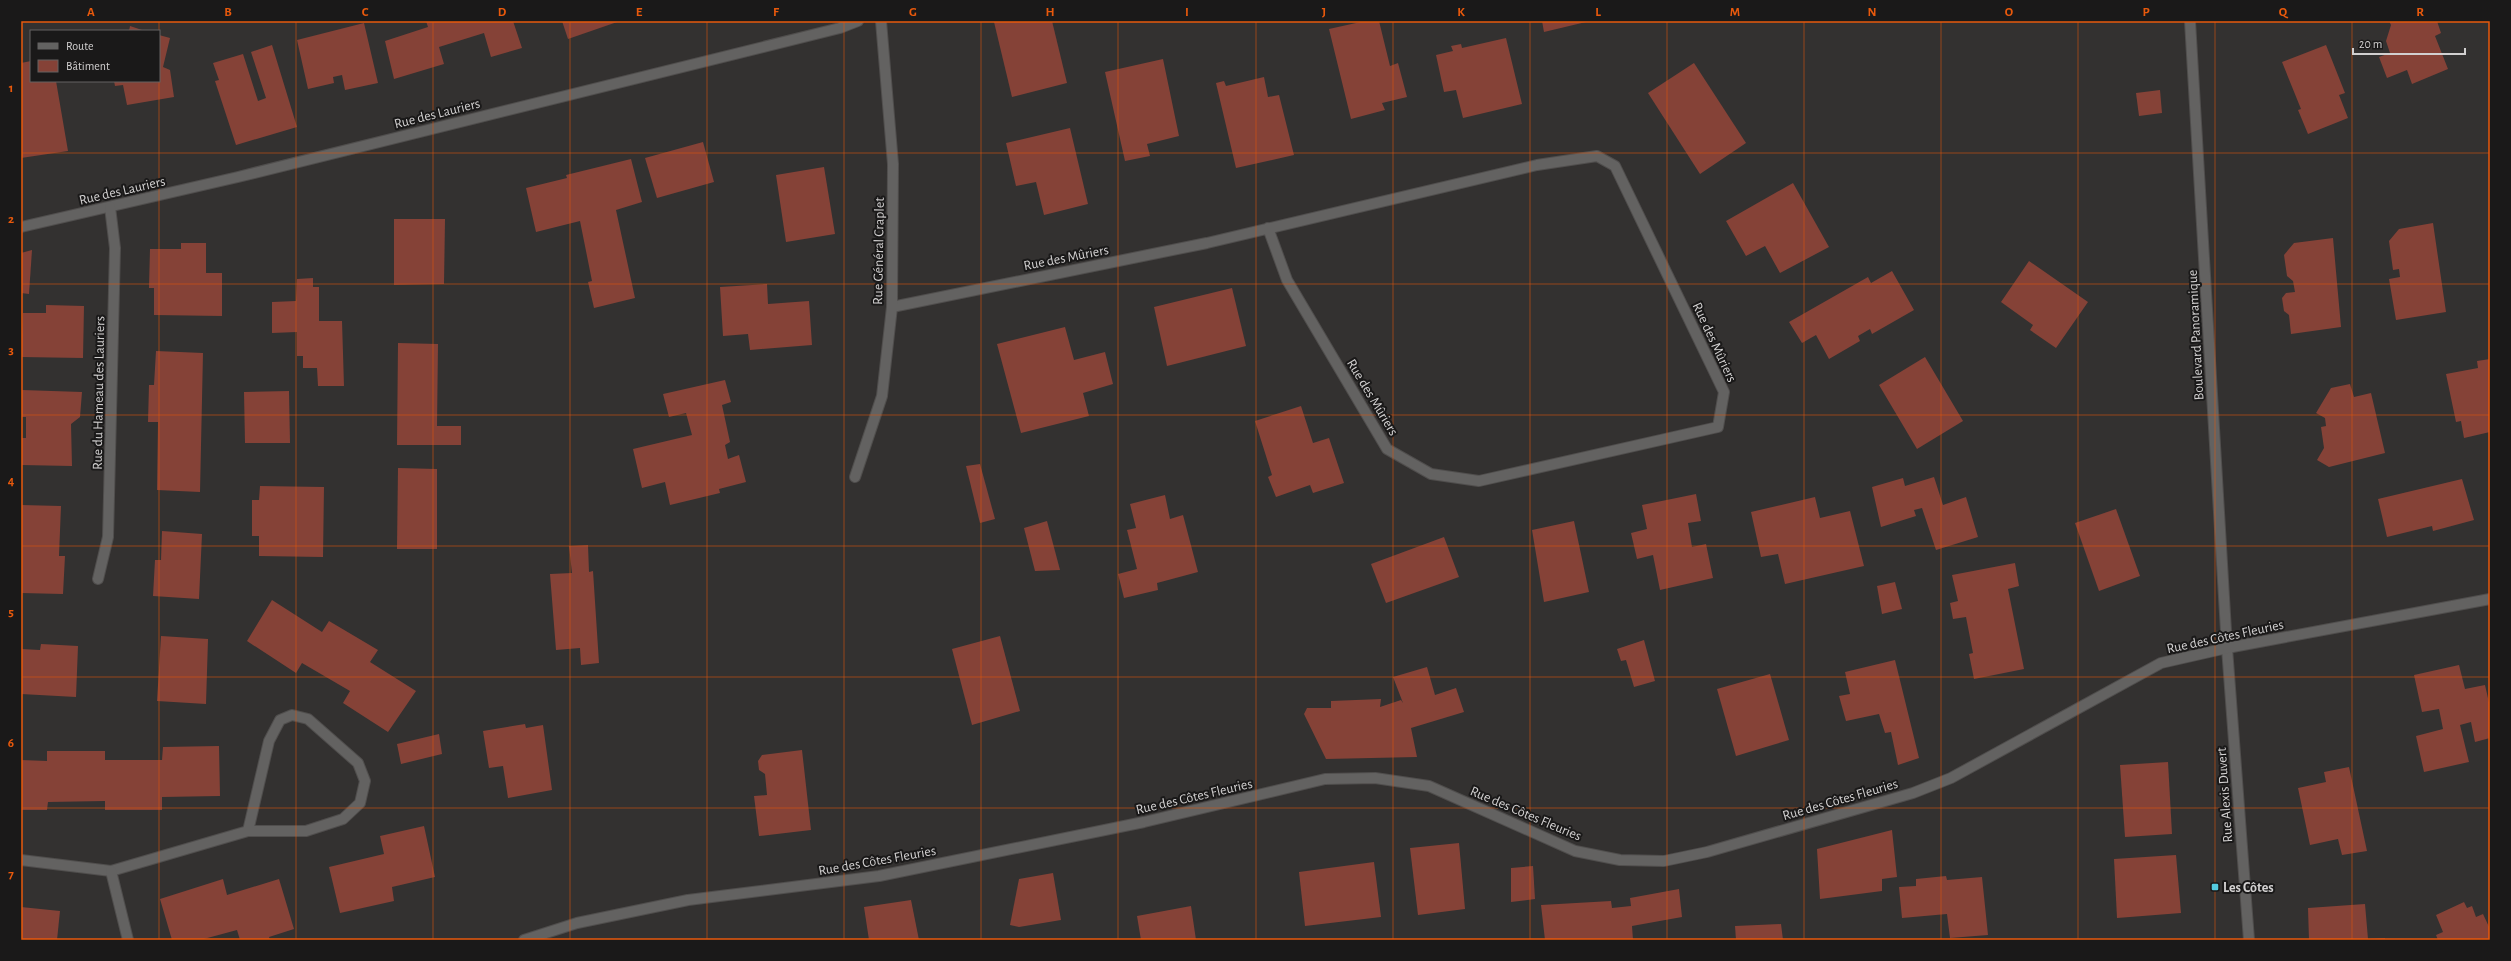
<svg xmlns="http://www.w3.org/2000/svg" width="2511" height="961" font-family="'Alegreya Sans',sans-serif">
<rect width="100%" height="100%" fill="#333130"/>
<!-- building -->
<g fill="#854237">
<polygon points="426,21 513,21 522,48 491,57 484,33 439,47 444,64 394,79 385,41 428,27"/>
<polygon points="562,21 620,21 568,39"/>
<polygon points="1052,21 1067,83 1012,97 994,22"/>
<polygon points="1365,21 1379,21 1390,66 1398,63 1407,97 1382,103 1385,110 1351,119 1329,29"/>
<polygon points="1542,21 1586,21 1586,22 1544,32"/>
<polygon points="2389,21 2437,21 2441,33 2435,36 2448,69 2412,84 2407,70 2387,78 2379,57 2390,53 2386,41 2391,25"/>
<polygon points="364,23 378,83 345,90 342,75 333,77 334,83 308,89 297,40"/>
<polygon points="130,26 145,31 129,31"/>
<polygon points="159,35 170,38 163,67 170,70 174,97 127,105 123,85 115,86 114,81 159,81"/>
<polygon points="1506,38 1522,104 1463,118 1456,90 1444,92 1436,55 1453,51 1451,46 1461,44 1462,48"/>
<polygon points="272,45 297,127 236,145 215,81 219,80 213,63 243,54 258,101 266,98 251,52"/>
<polygon points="2326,45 2345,93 2339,95 2348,118 2308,134 2298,110 2301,109 2282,62"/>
<polygon points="1163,59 1179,136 1147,144 1150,156 1125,161 1105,72"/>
<polygon points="31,61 31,81 56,81 68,151 21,158 21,63"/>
<polygon points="1694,63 1746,143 1700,174 1648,93"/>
<polygon points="1264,77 1268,97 1279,95 1294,155 1236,168 1216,83 1224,81 1226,86"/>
<polygon points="2160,90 2162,113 2139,116 2136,93"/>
<polygon points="1070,128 1088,204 1044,215 1036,182 1016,186 1006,143"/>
<polygon points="703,142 714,182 657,198 645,158"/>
<polygon points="631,159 642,202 616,210 635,298 594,308 588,282 592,281 580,221 536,232 526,188 567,178 566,175"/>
<polygon points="824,167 835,234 786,242 776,175"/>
<polygon points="1793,183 1829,247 1780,273 1765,246 1746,256 1726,221"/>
<polygon points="394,219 445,219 444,284 394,285"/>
<polygon points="2433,223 2446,312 2396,320 2389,279 2400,277 2399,269 2393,270 2389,241 2399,229"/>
<polygon points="2333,238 2341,327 2291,334 2289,315 2284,311 2282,298 2286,293 2295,292 2293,281 2287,276 2284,255 2294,243"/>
<polygon points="181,243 206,243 206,273 222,273 222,316 154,315 154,288 149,288 150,249 181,249"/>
<polygon points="32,250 29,294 21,293 21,253"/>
<polygon points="2029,261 2088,302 2056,348 2030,330 2033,325 2001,302"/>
<polygon points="1892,271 1914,310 1872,334 1870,329 1858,336 1860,341 1829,359 1816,335 1802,343 1789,322 1868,277 1871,283"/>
<polygon points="313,278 313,287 319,287 319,321 342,321 344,386 318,386 317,368 303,368 303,356 297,356 297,332 272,333 272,302 296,301 297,279"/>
<polygon points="767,284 768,304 809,301 812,345 750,350 748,334 723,336 720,287"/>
<polygon points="1232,288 1246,346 1167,366 1154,307"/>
<polygon points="46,305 84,306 83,358 21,357 23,313 46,313"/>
<polygon points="1065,327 1074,360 1105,352 1113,384 1083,393 1089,416 1021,433 997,344"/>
<polygon points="398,343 438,344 437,426 461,426 461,445 397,445"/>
<polygon points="156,351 203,353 200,492 157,490 158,422 148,422 149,385 154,385"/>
<polygon points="1925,357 1963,421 1917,449 1879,385"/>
<polygon points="2490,359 2490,432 2464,438 2461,421 2456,422 2446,374 2478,368 2477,361"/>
<polygon points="725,380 731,402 722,405 730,442 725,445 728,459 739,455 746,482 719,489 720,493 670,505 665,482 642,488 633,449 692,435 686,413 669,417 663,394"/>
<polygon points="2350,384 2354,397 2371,393 2385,453 2329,467 2317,460 2324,448 2321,427 2326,426 2325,418 2316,413 2331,388"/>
<polygon points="22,390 82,392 80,417 71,424 72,466 21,465 21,438 26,438 26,417 21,417"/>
<polygon points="289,391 290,443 245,443 244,392"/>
<polygon points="1301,406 1313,443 1329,438 1344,483 1313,493 1310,485 1276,497 1268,477 1272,475 1255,421"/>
<polygon points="980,464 995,519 980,523 966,466"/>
<polygon points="398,468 437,469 437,549 397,549"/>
<polygon points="1934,477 1943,505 1966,497 1978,537 1936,550 1922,508 1914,510 1916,516 1881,527 1872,487 1903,478 1905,486"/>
<polygon points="2462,479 2474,520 2433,531 2432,526 2387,537 2378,499"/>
<polygon points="260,486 324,487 323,557 259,556 259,536 252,536 252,500 259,500"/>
<polygon points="1696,494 1701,521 1688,523 1692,547 1706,544 1713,578 1660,590 1653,555 1637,559 1631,533 1647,529 1642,505"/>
<polygon points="1165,495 1170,519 1183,515 1198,572 1157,583 1158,590 1124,598 1118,574 1137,569 1127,530 1136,528 1130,504"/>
<polygon points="1815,497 1820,518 1850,511 1864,566 1785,584 1778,554 1761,557 1751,512"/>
<polygon points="21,505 61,506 59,556 65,556 63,594 21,593"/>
<polygon points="2116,509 2140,576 2099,591 2075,523"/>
<polygon points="1047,521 1060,570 1035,571 1024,528"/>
<polygon points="1574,521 1589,592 1544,602 1532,530"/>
<polygon points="162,531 202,534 199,599 153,596 155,560 161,560"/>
<polygon points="1444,537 1459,577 1386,603 1371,564"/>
<polygon points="588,545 589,572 593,571 599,663 581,665 580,648 556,650 550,574 572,573 569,546"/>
<polygon points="2015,563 2019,586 2008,589 2024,669 1974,679 1969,654 1973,653 1966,617 1953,619 1950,603 1958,601 1952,575"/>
<polygon points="1895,582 1902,609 1882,614 1877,586"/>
<polygon points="272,600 322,632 329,621 378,650 370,662 416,691 388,732 343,703 350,691 302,663 296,673 247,641"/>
<polygon points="161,636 208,639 206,704 157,701"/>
<polygon points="1000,636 1020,711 972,725 952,649"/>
<polygon points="1644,640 1655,681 1634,687 1626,660 1621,661 1617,649"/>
<polygon points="41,644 78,646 76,697 21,694 21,649 40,650"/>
<polygon points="1895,660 1919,758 1898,765 1891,732 1885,733 1879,714 1846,721 1839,696 1850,694 1845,672"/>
<polygon points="2459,665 2465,689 2485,685 2490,707 2490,738 2475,742 2471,722 2460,725 2469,762 2424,772 2416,736 2443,729 2439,709 2422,712 2414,675"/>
<polygon points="1427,667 1435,695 1456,688 1464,712 1411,728 1417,757 1326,759 1304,714 1307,708 1331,708 1331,701 1381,699 1380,707 1401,700 1403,703 1393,677"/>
<polygon points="1770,674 1789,740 1736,756 1717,689"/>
<polygon points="525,724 526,728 543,725 552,790 508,798 503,766 489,768 483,731"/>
<polygon points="439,734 442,754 401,764 397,744"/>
<polygon points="219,746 220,796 162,797 162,810 105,810 105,801 48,802 47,810 21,810 21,760 47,761 47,751 105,751 105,760 162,760 163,747"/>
<polygon points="802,750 811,830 759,836 754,796 767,795 765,774 759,770 758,761 762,755"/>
<polygon points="2168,762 2172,834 2125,837 2120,765"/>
<polygon points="2349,767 2367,851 2342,855 2338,839 2310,845 2298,788 2326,782 2324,772"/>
<polygon points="424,826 435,877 392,887 394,901 340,913 329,867 384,854 380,836"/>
<polygon points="1892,830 1897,877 1882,879 1882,891 1820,899 1817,849"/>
<polygon points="1459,843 1465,909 1418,915 1410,848"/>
<polygon points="2176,855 2181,913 2117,918 2114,859"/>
<polygon points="1374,862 1381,917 1305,926 1299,872"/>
<polygon points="1533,866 1535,899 1511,902 1511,868"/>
<polygon points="1053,873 1061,920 1019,927 1010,925 1019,879"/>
<polygon points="1946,876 1947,880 1982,877 1988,935 1950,938 1947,914 1902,918 1899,887 1916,886 1916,879"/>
<polygon points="223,879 227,895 279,879 294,929 269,937 270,940 240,940 237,930 200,940 172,940 160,899"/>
<polygon points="1679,889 1682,917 1632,926 1633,940 1545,940 1541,905 1611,901 1612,908 1631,906 1630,898"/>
<polygon points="911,900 919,940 869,940 864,907"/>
<polygon points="2464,902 2467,908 2472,906 2476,917 2483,914 2490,929 2490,940 2438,940 2436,935 2443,932 2436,915"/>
<polygon points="2365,904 2368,939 2385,938 2385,940 2309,940 2308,908"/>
<polygon points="1191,906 1196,940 1141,940 1137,916"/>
<polygon points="21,907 60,911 57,940 21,940"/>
<polygon points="1781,924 1783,940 1736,940 1735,926"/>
</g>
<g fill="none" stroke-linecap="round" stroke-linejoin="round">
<!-- minor casing -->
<g stroke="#504e4d" stroke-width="12">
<g id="minor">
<polyline points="2190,21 2227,648 2249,940"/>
<polyline points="21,227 238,177 840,28 858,21"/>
<polyline points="892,307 1207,243 1537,165 1597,156 1615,166 1724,392 1718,427 1479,481 1431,474 1387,449 1287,280 1268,228"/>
<polyline points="855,477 882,396 892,307 893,164 881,21"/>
<polyline points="98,579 108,537 115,248 110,207"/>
<polyline points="21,860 111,871 248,831 306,831 343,819 360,803 365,781 358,763 308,719 292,715 280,720 269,741 248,831"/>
<polyline points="111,871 128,940"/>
<polyline points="524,940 577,923 688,900 879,876 1144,822 1325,779 1375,778 1429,786 1575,851 1620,860 1664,861 1707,852 1913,793 1951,778 2161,663 2227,648 2490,599"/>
</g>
</g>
<!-- minor -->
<use href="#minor" stroke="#636261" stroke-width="10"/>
</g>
<!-- grid -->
<path fill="none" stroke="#e8590c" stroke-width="1" stroke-opacity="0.55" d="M159 21V940M296 21V940M433 21V940M570 21V940M707 21V940M844 21V940M981 21V940M1118 21V940M1256 21V940M1393 21V940M1530 21V940M1667 21V940M1804 21V940M1941 21V940M2078 21V940M2215 21V940M2352 21V940M21 153H2490M21 284H2490M21 415H2490M21 546H2490M21 677H2490M21 808H2490"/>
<!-- markers -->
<rect fill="#54cade" stroke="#1a1919" stroke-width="1.5" x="2211" y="883" width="8" height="8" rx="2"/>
<g text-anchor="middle" stroke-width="4" stroke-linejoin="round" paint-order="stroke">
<!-- street labels -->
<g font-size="14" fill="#d2d0d0" stroke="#1a1919">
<text transform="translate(437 113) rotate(-14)" y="5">Rue des Lauriers</text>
<text transform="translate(122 190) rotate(-13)" y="5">Rue des Lauriers</text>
<text transform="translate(878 251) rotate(-89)" y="5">Rue Général Craplet</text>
<text transform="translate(1066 257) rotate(-11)" y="5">Rue des Mûriers</text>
<text transform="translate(2195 335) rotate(-93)" y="5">Boulevard Panoramique</text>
<text transform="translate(1715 342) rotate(65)" y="5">Rue des Mûriers</text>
<text transform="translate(98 393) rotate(-89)" y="5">Rue du Hameau des Lauriers</text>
<text transform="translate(1373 397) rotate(59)" y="5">Rue des Mûriers</text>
<text transform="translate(2225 636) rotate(-12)" y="5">Rue des Côtes Fleuries</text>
<text transform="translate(2224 795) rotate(-94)" y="5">Rue Alexis Duvert</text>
<text transform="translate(1194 796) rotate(-13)" y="5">Rue des Côtes Fleuries</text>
<text transform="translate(1840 799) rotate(-16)" y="5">Rue des Côtes Fleuries</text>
<text transform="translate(1526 813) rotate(23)" y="5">Rue des Côtes Fleuries</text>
<text transform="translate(877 860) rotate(-10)" y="5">Rue des Côtes Fleuries</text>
</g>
<!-- poi labels -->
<g font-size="14" font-weight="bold" fill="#d2d0d0" stroke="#1a1919" text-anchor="start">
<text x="2223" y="892">Les Côtes</text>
</g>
</g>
<!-- border -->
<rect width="2511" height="961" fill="none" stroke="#1a1919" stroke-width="44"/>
<!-- legend -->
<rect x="30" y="30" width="130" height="52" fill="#1a1919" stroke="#646262"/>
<rect x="38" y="43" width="20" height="6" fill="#636261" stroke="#646262"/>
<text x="66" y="50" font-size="12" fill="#d2d0d0">Route</text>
<rect x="38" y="60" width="20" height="12" fill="#854237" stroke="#646262"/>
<text x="66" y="70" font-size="12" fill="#d2d0d0">Bâtiment</text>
<!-- scale -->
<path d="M2353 48v6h112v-6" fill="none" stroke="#d2d0d0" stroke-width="2"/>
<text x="2359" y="48" font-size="12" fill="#d2d0d0" stroke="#1a1919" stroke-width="3" paint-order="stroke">20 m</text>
<rect x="22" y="22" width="2467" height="917" fill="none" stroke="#e8590c" stroke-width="1.5"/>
<g font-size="13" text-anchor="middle" font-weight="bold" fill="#e8590c">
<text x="91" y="16">A</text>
<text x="228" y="16">B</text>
<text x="365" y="16">C</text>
<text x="502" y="16">D</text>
<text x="639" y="16">E</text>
<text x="776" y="16">F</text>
<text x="913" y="16">G</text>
<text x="1050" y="16">H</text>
<text x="1187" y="16">I</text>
<text x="1324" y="16">J</text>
<text x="1461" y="16">K</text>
<text x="1598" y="16">L</text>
<text x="1735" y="16">M</text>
<text x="1872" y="16">N</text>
<text x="2009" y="16">O</text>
<text x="2146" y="16">P</text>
<text x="2283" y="16">Q</text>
<text x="2420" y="16">R</text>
<text x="11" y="92">1</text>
<text x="11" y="223">2</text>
<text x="11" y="354">3</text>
<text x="11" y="485">4</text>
<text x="11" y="616">5</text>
<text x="11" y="747">6</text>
<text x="11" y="878">7</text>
</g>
</svg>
